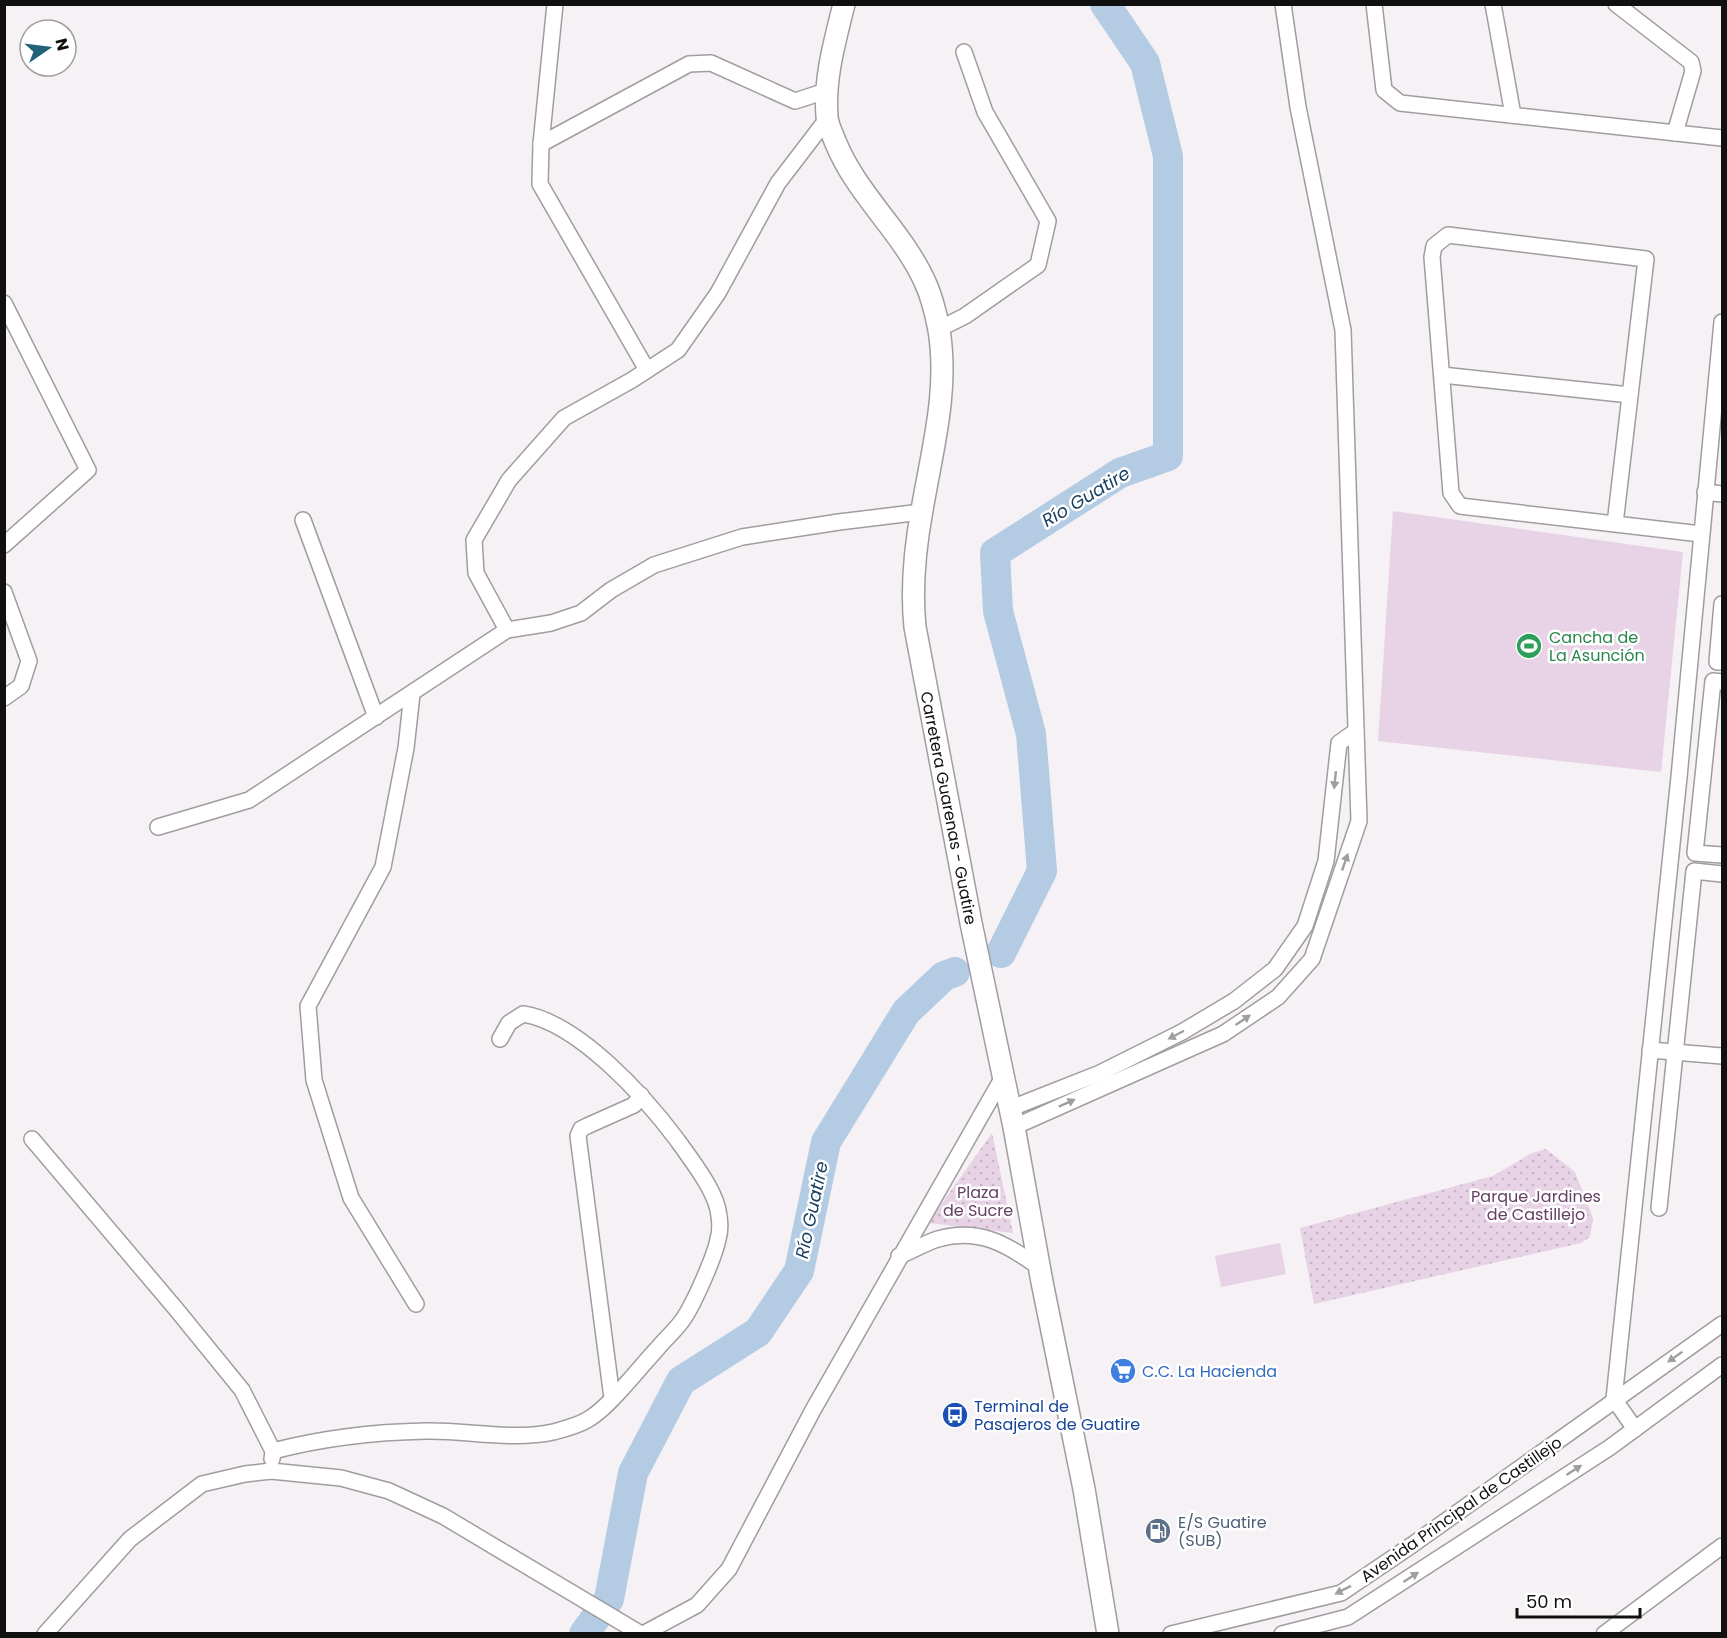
<svg xmlns="http://www.w3.org/2000/svg" width="1727" height="1638" font-family="Poppins,sans-serif">
<defs>
<pattern id="park-dots" width="8" height="8" patternUnits="userSpaceOnUse" patternTransform="scale(1.5)"><rect width="8" height="8" fill="#e7d3e5"/><path d="M2 2h.1M6 6h.1" fill="none" stroke="#c5b4c3" stroke-width="1.8" stroke-linecap="round"/></pattern>
</defs>
<rect width="100%" height="100%" fill="#f6f1f5"/>
<!-- park -->
<g fill="url(#park-dots)">
<polygon points="992,1133 1013,1233 928,1223"/>
<polygon points="1546,1149 1575,1172 1593,1218 1590,1237 1581,1243 1314,1304 1300,1228 1493,1176 1532,1153"/>
</g>
<!-- pitch -->
<g fill="#e7d3e5">
<polygon points="1393,511 1683,552 1661,772 1378,741"/>
<polygon points="1280,1243 1286,1274 1221,1287 1215,1256"/>
</g>
<g fill="none" stroke-linecap="round" stroke-linejoin="round">
<!-- river -->
<g stroke="#b3cbe3" stroke-width="30">
<polyline points="1001,953 1042,871 1031,734 998,611 995,553 1120,473 1168,456 1168,156 1145,63 1105,4"/>
<polyline points="584,1634 609,1599 633,1473 681,1381 758,1332 799,1271 826,1142 906,1012 944,976 955,972"/>
</g>
<!-- minor casing -->
<g stroke="#a09ca0" stroke-width="18">
<g id="minor">
<polyline points="555,4 541,144 540,184 647,370"/>
<polyline points="1374,4 1384,90 1400,103 1722,138"/>
<polyline points="1493,4 1513,115"/>
<polyline points="1616,4 1691,62 1693,71 1675,133"/>
<polyline points="541,144 689,64 711,63 795,101 826,91"/>
<polyline points="4,303 88,470 4,545"/>
<polyline points="939,329 965,316 1038,265 1048,221 985,112 964,52"/>
<polyline points="1442,375 1630,395"/>
<polyline points="1705,492 1722,494"/>
<polyline points="303,520 376,717"/>
<polyline points="1615,524 1646,259 1448,235 1434,246 1432,257 1451,493 1460,506 1701,534"/>
<polyline points="4,592 29,661 21,686 4,698"/>
<polyline points="1722,604 1717,662 1722,662"/>
<polyline points="507,630 476,573 474,540 509,480 564,418 632,380 678,350 718,293 778,183 827,119"/>
<polyline points="1722,682 1713,681 1695,853 1722,855"/>
<polyline points="412,694 406,748 383,867 308,1006 314,1080 351,1198 416,1304"/>
<polyline points="158,827 249,800 507,630 551,623 581,613 611,590 654,565 742,537 839,522 921,512"/>
<polyline points="1650,1050 1722,1056"/>
<polyline points="1009,1109 1100,1073 1182,1032 1234,1001 1275,969 1305,926 1326,861 1339,743 1356,731"/>
<polyline points="1014,1127 1223,1034 1278,997 1312,959 1359,821 1343,330 1298,107 1283,4"/>
<polyline points="32,1139 176,1309 242,1390 273,1451 272,1459"/>
<polyline points="1659,1208 1694,871 1722,874"/>
<path d="M899 1256C912 1251 925 1243 938 1239 979 1227 1008 1245 1039 1267"/>
<polyline points="612,1398 578,1136 581,1129 587,1126 634,1105 641,1095"/>
<polyline points="1635,1429 1614,1399 1679,777 1722,322"/>
<path d="M273 1451C323 1438 374 1432 426 1431 466 1430 513 1441 553 1432 564 1429 577 1426 587 1420 608 1409 639 1368 657 1349 665 1339 677 1329 684 1318 694 1303 715 1256 718 1239 720 1233 720 1223 719 1216 717 1192 692 1161 678 1141 646 1098 578 1022 523 1014L509 1023 500 1039"/>
<polyline points="45,1634 130,1539 202,1484 245,1474 271,1471 341,1478 389,1491 443,1516 641,1634"/>
<polyline points="643,1634 697,1605 729,1569 813,1410 1003,1077"/>
<polyline points="1171,1634 1341,1593 1412,1545 1722,1324"/>
<polyline points="1282,1634 1348,1617 1609,1448 1722,1365"/>
<polyline points="1604,1634 1722,1546"/>
</g>
</g>
<!-- secondary casing -->
<g stroke="#a09ca0" stroke-width="24">
<path id="secondary" d="M844 4C835 41 824 78 827 116 827 124 832 133 835 141 856 194 902 231 925 282 932 297 936 314 939 330 949 391 932 450 922 510 915 548 911 588 915 627L971 923 1014 1127 1042 1282 1084 1489 1108 1634"/>
</g>
<!-- minor -->
<use href="#minor" stroke="#fff" stroke-width="15"/>
<!-- secondary -->
<use href="#secondary" stroke="#fff" stroke-width="21"/>
</g>
<!-- one-way arrows -->
<defs><path id="oneway-solid" d="M-6-.8H1V-3.2L6.5 0L1 3.2V.8H-6Z" transform="scale(1.5)"/></defs>
<g fill="#a09fa0">
<use href="#oneway-solid" transform="translate(1335 780) rotate(96)"/>
<use href="#oneway-solid" transform="translate(1345 862) rotate(-71)"/>
<use href="#oneway-solid" transform="translate(1243 1020) rotate(-34)"/>
<use href="#oneway-solid" transform="translate(1176 1035) rotate(152)"/>
<use href="#oneway-solid" transform="translate(1067 1103) rotate(-24)"/>
<use href="#oneway-solid" transform="translate(1675 1357) rotate(145)"/>
<use href="#oneway-solid" transform="translate(1574 1470) rotate(-33)"/>
<use href="#oneway-solid" transform="translate(1411 1577) rotate(-33)"/>
<use href="#oneway-solid" transform="translate(1343 1590) rotate(153)"/>
</g>
<!-- icons -->
<defs>
<g id="stadium-disc" transform="scale(1.35)"><circle r="9.5" fill="#2e9e5b" stroke="#fff"/><path d="M0-5a6.5 5 0 1 0 0 10a6.5 5 0 1 0 0-10ZM-3.5-1.8h7v3.6h-7Z" fill="#fff"/></g>
<g id="supermarket-disc" transform="scale(1.35)"><circle r="9.5" fill="#3f7fe0" stroke="#fff"/><path d="M-6-5.5h2.5l.6 2H6L4.5 2H-2.5L-4.4-4H-6ZM-1.5 3.2a1.3 1.3 0 1 0 .1 0ZM3 3.2a1.3 1.3 0 1 0 .1 0Z" fill="#fff"/></g>
<g id="bus-disc" transform="scale(1.35)"><circle r="9.5" fill="#1a4fb4" stroke="#fff"/><path d="M-5-6H5V4H4V6H2V4H-2V6H-4V4H-5ZM-3.5-4V0h7V-4ZM-3.5 1.2v1.5H-2V1.2ZM2 1.2v1.5H3.5V1.2Z" fill="#fff"/></g>
<g id="fuel-disc" transform="scale(1.35)"><circle r="9.5" fill="#5c6f8a" stroke="#fff"/><path d="M-5.5-6h7V0h2V4h1.3V-2.5L3-4.5l.8-.8L6-3V5H2.5V1h-1V6h-7ZM-4.2-4.7v3.2H.2V-4.7Z" fill="#fff"/></g>
</defs>
<g fill-rule="evenodd">
<use href="#stadium-disc" x="1529" y="646"/>
<use href="#supermarket-disc" x="1123" y="1371"/>
<use href="#bus-disc" x="955" y="1415"/>
<use href="#fuel-disc" x="1158" y="1531"/>
</g>
<g text-anchor="middle" stroke-width="5" stroke-linejoin="round" paint-order="stroke">
<!-- leisure labels -->
<g font-size="16" fill="#27864d" stroke="#fff" text-anchor="start">
<text x="1549" y="643">Cancha de<tspan x="1549" dy="18">La Asunción</tspan></text>
</g>
<!-- street labels -->
<g font-size="16" fill="#111011" stroke="#fff">
<text transform="translate(949 808) rotate(79)" y="6">Carretera Guarenas - Guatire</text>
<text transform="translate(1461 1509) rotate(-35)" y="6">Avenida Principal de Castillejo</text>
</g>
<!-- park labels -->
<g font-size="16" fill="#644062" stroke="#fff">
<text x="978" y="1198">Plaza<tspan x="978" dy="18">de Sucre</tspan></text>
<text x="1536" y="1202">Parque Jardines<tspan x="1536" dy="18">de Castillejo</tspan></text>
</g>
<!-- shop labels -->
<g font-size="16" fill="#366cbe" stroke="#fff" text-anchor="start">
<text x="1142" y="1377">C.C. La Hacienda</text>
</g>
<!-- transit labels -->
<g font-size="16" fill="#164399" stroke="#fff" text-anchor="start">
<text x="974" y="1412">Terminal de<tspan x="974" dy="18">Pasajeros de Guatire</tspan></text>
</g>
<!-- service labels -->
<g font-size="16" fill="#4e5e75" stroke="#fff" text-anchor="start">
<text x="1178" y="1528">E/S Guatire<tspan x="1178" dy="18">(SUB)</tspan></text>
</g>
<!-- water labels -->
<g font-size="18" font-style="italic" fill="#1b4162" stroke="#fff">
<text transform="translate(1086 497) rotate(-31)" y="6">Río Guatire</text>
<text transform="translate(812 1210) rotate(-78)" y="6">Río Guatire</text>
</g>
</g>
<!-- border -->
<rect width="1727" height="1638" fill="none" stroke="#111011" stroke-width="12"/>
<!-- north arrow -->
<g transform="translate(48 48) rotate(76)"><circle r="28" fill="#ffffff" stroke="#a09fa0" stroke-width="1.5"/>
<path d="M0-4.5L10 22L0 15L-10 22Z" fill="#206276"/>
<text y="-9" font-size="16" font-weight="bold" text-anchor="middle" fill="#111011">N</text>
</g>
<!-- scale -->
<path d="M1517 1608v9h123v-9" fill="none" stroke="#111011" stroke-width="3"/>
<text x="1526" y="1608" font-size="18" fill="#111011" stroke="#ffffff" stroke-width="4.5" paint-order="stroke">50 m</text>
</svg>
